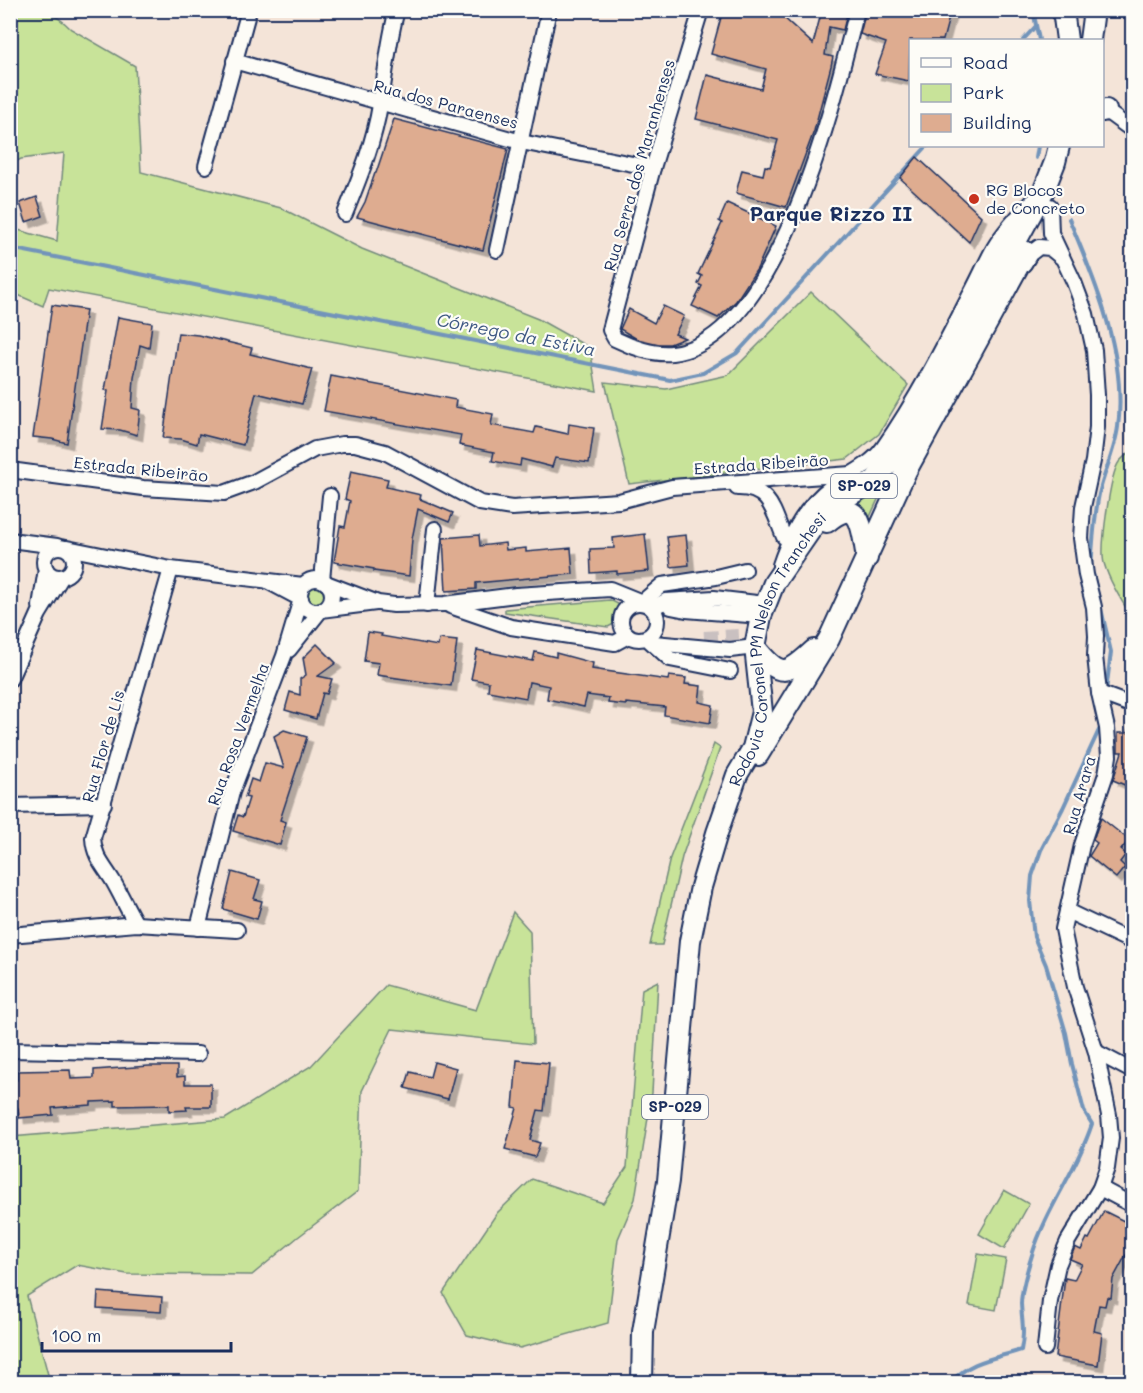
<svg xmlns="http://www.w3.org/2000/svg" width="1143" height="1393" font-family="Mali,sans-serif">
<defs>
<filter id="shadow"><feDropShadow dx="5.5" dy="5.5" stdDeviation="0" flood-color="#0004"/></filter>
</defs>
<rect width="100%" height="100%" fill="#f4e4d8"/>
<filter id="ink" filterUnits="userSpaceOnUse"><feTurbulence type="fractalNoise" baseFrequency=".0167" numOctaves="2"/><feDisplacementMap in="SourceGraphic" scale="12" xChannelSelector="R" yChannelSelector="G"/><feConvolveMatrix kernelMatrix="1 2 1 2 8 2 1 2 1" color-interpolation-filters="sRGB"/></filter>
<g filter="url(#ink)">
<!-- green -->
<g fill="#c8e399" stroke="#72897c" stroke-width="1.5">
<path d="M11 10C37 10 51 8 71 29L135 66 141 172 281 208 362 249 538 319 590 348 597 391 49 288 43 306 11 292V228L57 241 64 153 21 159 11 164Z"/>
<polygon points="811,292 908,385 879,434 847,459 629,484 605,382 666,389 728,375"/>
<path d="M1132 450V617C1122 602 1109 580 1104 563 1100 549 1110 474 1119 462 1122 458 1128 454 1132 450Z"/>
<polygon points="886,482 868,521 844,505"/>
<circle cx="316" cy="595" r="11"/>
<path d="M610 600 618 604C622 615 619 622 608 627L505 612V609Z"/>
<polygon points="714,744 720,748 682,857 662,945 650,945 670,858"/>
<polygon points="513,912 530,931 533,1044 392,1029 362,1091 358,1191 298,1237 252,1275 127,1274 77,1265 27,1296 50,1382 11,1382 11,1137 225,1119 311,1066 386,985 476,1010"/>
<polygon points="658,981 652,1093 635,1199 618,1239 608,1323 520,1348 467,1335 443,1293 497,1213 532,1179 603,1203 627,1167 642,989"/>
<polygon points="1004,1190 1029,1204 1004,1249 979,1234"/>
<polygon points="978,1254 1006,1259 996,1310 969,1305"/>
</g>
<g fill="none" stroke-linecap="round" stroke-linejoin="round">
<!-- stream -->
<g stroke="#7294ba" stroke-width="4">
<polyline points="1033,10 1039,40"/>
<polyline points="1023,40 1035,27"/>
<polyline points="1036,158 1038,146"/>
<path d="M1069 219C1096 282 1127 358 1118 427 1115 450 1104 472 1099 494 1094 518 1093 543 1091 567"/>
<polyline points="10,248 670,380 703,373 737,353 927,146"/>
<polyline points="1093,574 1111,652 1106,691"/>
<path d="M951 1382C971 1360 994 1359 1021 1350 1025 1332 1022 1322 1021 1304 1021 1292 1028 1267 1032 1255 1046 1209 1077 1170 1092 1124L1084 1111 1072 1064 1066 1033 1046 965 1034 937 1030 901 1032 876 1041 850 1063 808 1099 730"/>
</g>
</g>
<!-- building -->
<g fill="#deac90" stroke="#1b2f5e" stroke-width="1.5" filter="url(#shadow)">
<polygon points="723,10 780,10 778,16 783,17 813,44 822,10 848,10 843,30 829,27 825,55 833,57 831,66 814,131 786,207 736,193 742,170 763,175 765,166 770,167 778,140 696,119 707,75 761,89 766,69 711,54"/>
<polygon points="866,10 951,10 943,40 910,40 909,81 875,74 886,43 860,34"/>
<polygon points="394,119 508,149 483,250 357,217 365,202 375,173 376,173"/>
<polygon points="917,157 981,216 969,242 900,178"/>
<polygon points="37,197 43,216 26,222 20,203"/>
<polygon points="727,203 776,226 757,269 736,301 718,318 692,306 702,286 698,284 702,276 698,274 722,223 719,221"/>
<polygon points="52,305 86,310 67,443 52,439 33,437"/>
<polygon points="663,306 684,316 675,334 685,338 670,344 659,344 637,339 620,329 629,309 654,323"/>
<polygon points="118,317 152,323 149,348 140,345 134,378 132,408 140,410 137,435 120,430 102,429 108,391 105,390"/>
<polygon points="178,333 198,335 252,348 250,354 312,369 302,404 256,393 243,445 199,434 197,444 181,439 163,438"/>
<polygon points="331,376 456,400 455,407 493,414 491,425 534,433 536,427 568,434 569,424 594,428 589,463 555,458 552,467 521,459 520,466 492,461 494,452 459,445 461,435 324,411"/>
<polygon points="351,471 388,479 386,487 421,495 420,499 453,513 449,522 418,509 412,539 409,576 374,571 374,569 334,562 340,526 345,527 350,501 345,499"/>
<polygon points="645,534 649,571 617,574 617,571 591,573 590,549 614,548 613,538"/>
<polygon points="479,535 480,546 505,543 506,550 526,548 526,552 571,548 573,574 476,583 476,589 446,591 443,538"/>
<polygon points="686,535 689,565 671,567 667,537"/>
<polygon points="368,632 382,634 381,636 438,646 439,639 457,641 451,686 377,675 379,663 364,661"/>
<polygon points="317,644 336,663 318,676 332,679 327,694 323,693 316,719 285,710 290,692 300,695 300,679 306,675 303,658"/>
<polygon points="477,650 533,661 535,652 556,657 556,653 593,663 592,669 668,680 669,676 686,678 685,684 701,686 699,702 713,705 710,723 664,715 665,707 626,703 626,705 608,703 609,698 587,695 584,707 547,699 549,686 529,682 526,698 488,691 489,682 471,679"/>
<polygon points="1130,724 1132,724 1132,788 1113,780 1122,752 1118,752 1118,733 1127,733"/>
<polygon points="284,730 307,737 280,820 286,822 280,845 233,831 238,815 243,817 249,798 245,797 251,779 259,782 265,763 284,768 274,736"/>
<polygon points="1101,818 1129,840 1121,850 1126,854 1120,862 1125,867 1116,878 1089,856 1097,843 1093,840"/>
<polygon points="232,872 260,880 254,899 262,901 257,919 223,909"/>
<polygon points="517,1060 549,1063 544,1111 538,1110 530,1140 540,1143 535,1157 505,1149 517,1108 513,1107"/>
<polygon points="434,1062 456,1068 448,1099 405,1088 410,1072 430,1077"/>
<polygon points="149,1066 177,1066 177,1077 185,1076 185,1084 211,1084 211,1107 186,1107 187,1110 169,1111 169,1105 115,1106 115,1101 91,1102 91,1105 52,1108 53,1115 19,1118 18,1108 10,1109 10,1080 17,1080 17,1071 70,1070 71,1079 94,1078 94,1070"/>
<polygon points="1104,1211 1132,1225 1132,1258 1126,1255 1113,1279 1111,1298 1107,1297 1105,1306 1099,1305 1094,1331 1102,1333 1098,1365 1055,1357 1065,1278 1074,1280 1082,1264 1070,1259 1075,1247 1081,1250 1087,1238 1089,1239"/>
<polygon points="98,1292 162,1297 161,1312 97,1308"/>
</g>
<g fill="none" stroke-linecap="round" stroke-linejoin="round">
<!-- minor-tunnel -->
<polyline stroke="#c9c0c0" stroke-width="14" stroke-dasharray="14 7" stroke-linecap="butt" points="704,638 757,635"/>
<!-- minor casing -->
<g stroke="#1b2f5e" stroke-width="18">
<g id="minor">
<path d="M701 10 653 168 610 330 615 339C631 347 654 355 672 353 779 341 835 97 857 10"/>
<polyline points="234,61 521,142 653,168"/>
<polyline points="1102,108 1132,130"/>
<polyline points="206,166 249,10"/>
<path d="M345 214C359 179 374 143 380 105 386 73 388 42 397 10"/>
<polyline points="497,250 549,10"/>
<polyline points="1024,264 1030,254 1039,247 1050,248 1061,257"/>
<polyline points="10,470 143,488 224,493 254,482 315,449 342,444 355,444 385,452 480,503 512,508 619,501 672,487 851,474"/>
<path d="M737 488C770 487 773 511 784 537"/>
<polyline points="10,540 57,546"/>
<circle cx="59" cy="562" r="15"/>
<polyline points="67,548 171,569 303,585"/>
<path d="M780 565C790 535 805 506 832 486 850 474 870 466 883 448 916 401 943 348 969 297 978 281 985 264 994 248 1004 231 1018 216 1032 202"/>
<circle cx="316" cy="595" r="16"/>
<polyline points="322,580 330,496"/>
<polyline points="326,583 378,603 394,605 445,604 516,595 610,589 642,602 662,585 716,577 745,570"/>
<polyline points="666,601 714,598 765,604"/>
<circle cx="639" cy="621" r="18"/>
<polyline points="427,605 435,529"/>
<polyline points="40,606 46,569"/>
<polyline points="450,606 511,627 615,643 628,636"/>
<polyline points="652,608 666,601 671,607 686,610 761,616"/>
<polyline points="649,639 654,643 730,650 755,647"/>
<polyline points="650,641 670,659 730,671"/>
<polyline points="289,650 321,610 376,603"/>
<polyline points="10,679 39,614 61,578"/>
<polyline points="1099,693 1131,705"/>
<polyline points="10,806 104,804"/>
<polyline points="1067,911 1132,942"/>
<path d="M136 924C128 910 121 895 113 881 104 866 94 857 93 838L171 569"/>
<polyline points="198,928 232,792 284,656 301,599 269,582"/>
<polyline points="10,935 136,924 237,930"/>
<polyline points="10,1050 198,1054"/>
<polyline points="1096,1052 1132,1071"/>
<polyline points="1100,1188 1132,1205"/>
<polyline points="1045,1348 1050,1301 1058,1265 1068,1241 1100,1188 1107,1168 1111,1138 1109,1115 1096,1052 1075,987 1063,929 1082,845 1106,774 1109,756 1107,728 1099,693 1095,656 1096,636 1094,607 1086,575 1081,538 1083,507 1093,461 1097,427 1097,395 1094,350 1086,314 1074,282 1051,233 1050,206"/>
</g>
</g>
<!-- highway casing -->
<g stroke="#1b2f5e" stroke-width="24">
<g id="highway">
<polyline points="1063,10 1067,40"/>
<polyline points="1090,40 1094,10"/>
<polyline points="1102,111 1106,110"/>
<path d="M827 522C862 493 862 532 867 558"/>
<path d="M755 647C780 678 786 676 814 650"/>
<polyline points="758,755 829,639 906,471 1026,252"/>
<path id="s1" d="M642 1382 643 1332 668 1181 690 941 701 887 717 833 737 775 753 748 762 712 755 647 761 616 774 583 816 522 832 506 875 480 900 450 946 370 1044 190 1055 162 1059 146"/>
</g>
</g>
<!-- minor -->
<use href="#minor" stroke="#fdfcf7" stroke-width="14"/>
<!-- highway -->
<use href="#highway" stroke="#fdfcf7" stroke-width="20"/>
</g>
</g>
<!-- markers -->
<circle fill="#c8321e" stroke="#fdfcf7" stroke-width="2" cx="974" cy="199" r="6"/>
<g text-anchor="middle" stroke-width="4.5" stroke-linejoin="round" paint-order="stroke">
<!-- shield labels -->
<g fill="#fdfcf7" stroke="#5f6c8c" stroke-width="1.5">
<rect x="831" y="474" width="66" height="24" rx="4.5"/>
<rect x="642" y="1095" width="66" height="24" rx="4.5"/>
</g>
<g font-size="15" font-weight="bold" fill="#1b2f5e">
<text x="864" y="491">SP-029</text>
<text x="675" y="1112">SP-029</text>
</g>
<!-- street labels -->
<g font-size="16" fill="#1b2f5e" stroke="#fdfcf7">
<text transform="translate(446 104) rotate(15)" y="6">Rua dos Paraenses</text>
<text transform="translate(639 165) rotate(-74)" y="6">Rua Serra dos Maranhenses</text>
<text transform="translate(761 464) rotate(-4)" y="6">Estrada Ribeirão</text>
<text transform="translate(141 469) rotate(6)" y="6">Estrada Ribeirão</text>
<text dy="6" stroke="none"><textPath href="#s1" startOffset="754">Rodovia Coronel PM Nelson Tranchesi</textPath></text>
<text transform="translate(238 734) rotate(-70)" y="6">Rua Rosa Vermelha</text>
<text transform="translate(103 746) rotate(-74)" y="6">Rua Flor de Lis</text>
<text transform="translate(1079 795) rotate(-74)" y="6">Rua Arara</text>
</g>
<!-- poi labels -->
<g font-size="16" fill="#1b2f5e" stroke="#fdfcf7" text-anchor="start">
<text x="986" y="196">RG Blocos<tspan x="986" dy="18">de Concreto</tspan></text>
</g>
<!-- water labels -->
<g font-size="18" font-style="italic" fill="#3f5984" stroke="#fdfcf7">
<text transform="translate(516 335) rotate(11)" y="6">Córrego da Estiva</text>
</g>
<!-- quarter labels -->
<g font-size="20" font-weight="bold" fill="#1b2f5e" stroke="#fdfcf7">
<text x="831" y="221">Parque Rizzo II</text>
</g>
</g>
<!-- margin -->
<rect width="1143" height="1393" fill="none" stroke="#fdfcf7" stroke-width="36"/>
<rect x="18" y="18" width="1107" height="1357" fill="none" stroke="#1b2f5e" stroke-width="2" filter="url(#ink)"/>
<!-- legend -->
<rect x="909" y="39" width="195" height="108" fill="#fdfcf7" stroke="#a3aaba" stroke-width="1.5"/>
<rect x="921" y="58" width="30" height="9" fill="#fdfcf7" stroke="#a3aaba" stroke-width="1.5"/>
<text x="963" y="69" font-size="18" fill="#1b2f5e">Road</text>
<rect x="921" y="84" width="30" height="18" fill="#c8e399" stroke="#a3aaba" stroke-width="1.5"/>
<text x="963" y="99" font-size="18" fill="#1b2f5e">Park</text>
<rect x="921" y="114" width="30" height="18" fill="#deac90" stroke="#a3aaba" stroke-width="1.5"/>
<text x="963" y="129" font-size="18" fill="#1b2f5e">Building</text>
<!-- scale -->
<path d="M42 1342v9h189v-9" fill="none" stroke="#1b2f5e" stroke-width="3"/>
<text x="51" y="1342" font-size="18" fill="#1b2f5e" stroke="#fdfcf7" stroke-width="4.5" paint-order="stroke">100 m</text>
</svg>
